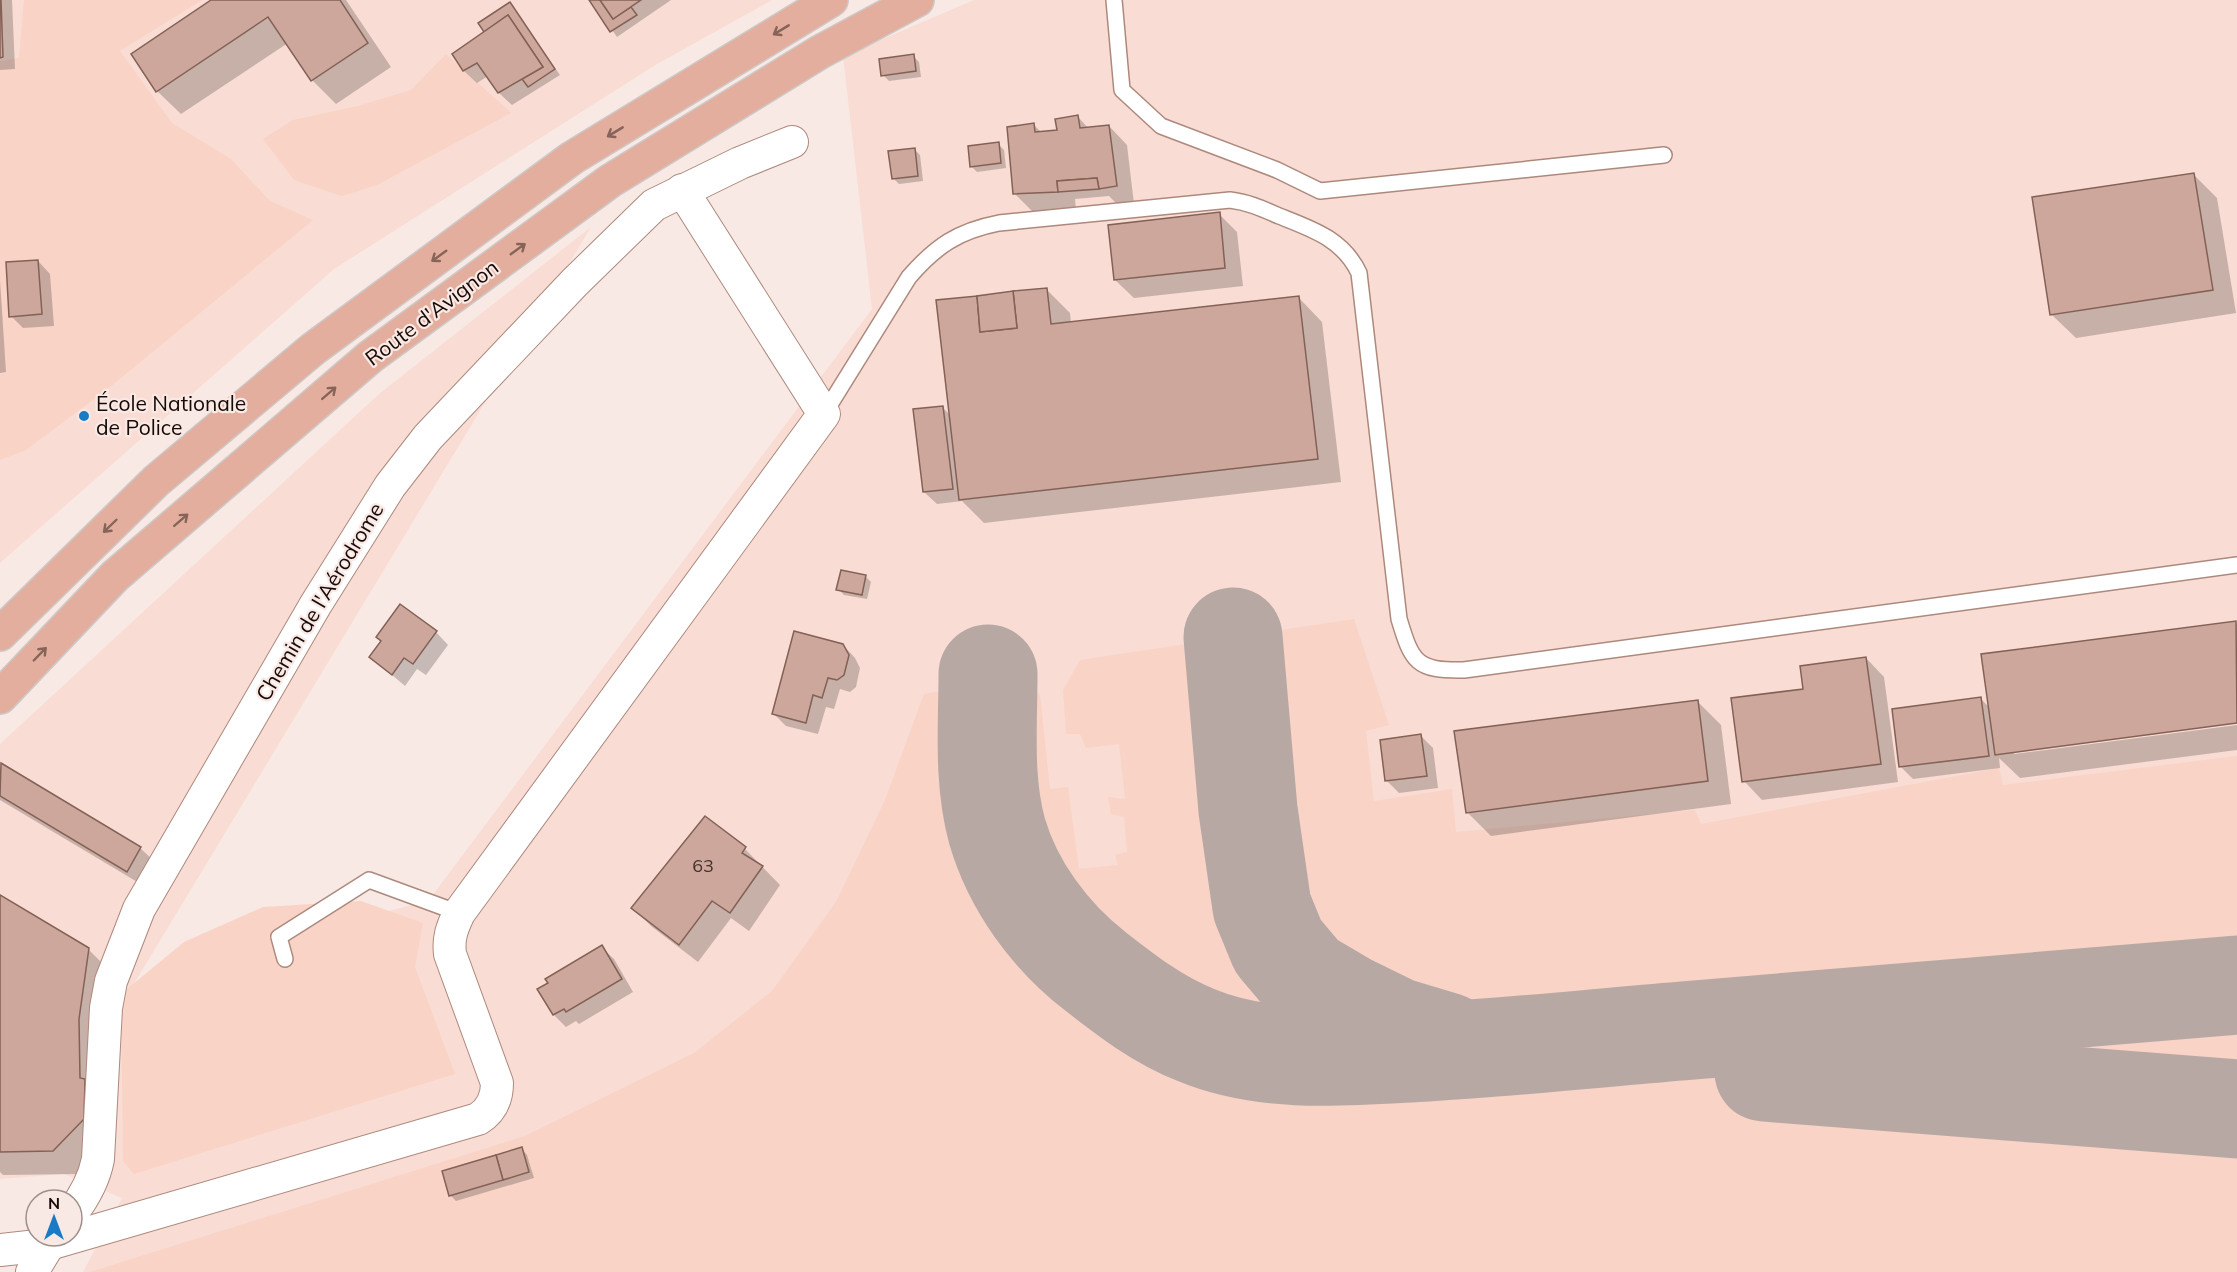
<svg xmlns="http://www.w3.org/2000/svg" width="2237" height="1272" font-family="Mulish,sans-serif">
<rect width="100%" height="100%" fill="#f9e9e4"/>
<!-- built -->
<g fill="#f9dcd3">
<polygon points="0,0 772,0 657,64 334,269 0,563"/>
<polygon points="974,0 2237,0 2237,1272 83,1272 122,1198 64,1174 0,1179 0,744 379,394 591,227 135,982 429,900 872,309 843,56"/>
</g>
<!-- green -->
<g fill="#f9d3c6">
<polygon points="24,0 202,0 120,51 172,123 231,159 270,201 313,220 110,387 26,450 0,460 0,61 19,58"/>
<polygon points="446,54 511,113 377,185 342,196 294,180 263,139 293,120 358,106 411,90"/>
<polygon points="1354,619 1389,725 1366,731 1374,801 1452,789 1456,832 1695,810 1701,824 1999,768 2003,785 2237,756 2237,1272 90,1272 525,1136 694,1053 772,991 836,902 885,800 924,694 1021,678 1040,695 1050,789 1068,787 1079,869 1118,865 1115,855 1127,852 1124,817 1111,814 1108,797 1125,799 1119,744 1086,748 1080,734 1066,734 1063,690 1080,660"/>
<polygon points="361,901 423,923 415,967 455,1074 134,1174 123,1161 121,994 184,942 263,907"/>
</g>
<!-- shadow -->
<g fill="#0003">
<polygon points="0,0 12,0 15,69 0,70"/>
<polygon points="213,0 346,0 391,67 336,104 312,80 288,43 181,114 157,91"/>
<polygon points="591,0 671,0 617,37"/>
<polygon points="510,4 560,75 512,105 499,93 488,76 477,83 464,71 454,54 486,32"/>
<polygon points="913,56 919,62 921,77 889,81 883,75"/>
<polygon points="1078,117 1089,129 1109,126 1127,145 1134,204 1119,206 1109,196 1075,199 1076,210 1033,212 1015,194 1034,125 1042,133 1058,131"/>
<polygon points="998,144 1004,150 1006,168 977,172 971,166"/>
<polygon points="914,149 920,155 923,181 899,184 893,178"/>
<polygon points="2193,174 2217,198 2236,313 2076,338 2052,315"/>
<polygon points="1219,214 1237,232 1243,286 1134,298 1115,280"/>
<polygon points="38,261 50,274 54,326 23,328 11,316"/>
<polygon points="0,280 6,372 0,373"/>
<polygon points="1046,289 1070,313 1071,324 1299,298 1322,322 1341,482 984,523 962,501 937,504 924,492 943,408 951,416"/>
<polygon points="865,576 871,582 867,599 844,595 838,589"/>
<polygon points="401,606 436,632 448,645 426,675 417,669 405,686 371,657 382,642"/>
<polygon points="2235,622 2237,624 2237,722 2014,751 2014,754 2237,725 2237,750 2020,778 1999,758 2000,768 1913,779 1901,767 1981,699 1990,708"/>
<polygon points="843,645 855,658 860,668 856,687 850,692 840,689 834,709 826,707 818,734 786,726 774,714"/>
<polygon points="1866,658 1884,677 1898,782 1762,800 1744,781 1805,690"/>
<polygon points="1697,701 1721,725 1731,804 1491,836 1467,812"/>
<polygon points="1421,736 1433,748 1438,788 1399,793 1387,781 1381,741"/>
<polygon points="1,765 140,848 153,860 139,883 0,800"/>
<polygon points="745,849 780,885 749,931 731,918 698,962 651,926 633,908"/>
<polygon points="0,896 88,949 112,973 107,1143 77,1174 3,1175 0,1172"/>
<polygon points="601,947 614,959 633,992 579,1024 576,1021 566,1027 554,1015 550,983"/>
<polygon points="522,1149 527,1155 534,1178 456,1201 450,1195"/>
</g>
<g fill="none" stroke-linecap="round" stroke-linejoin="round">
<!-- taxiway -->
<g stroke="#b7a8a4" stroke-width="99">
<polyline points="1233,637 1248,810 1262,907 1278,946 1305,978 1349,1004 1396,1027 1446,1042"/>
<path d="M988 674C988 726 983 780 997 831 1013 886 1050 936 1095 971 1127 996 1158 1020 1196 1035 1268 1065 1351 1056 1427 1052 1512 1047 1597 1038 1682 1031 1867 1016 2052 1000 2237 985"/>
<polyline points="1764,1072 2237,1109"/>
</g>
</g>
<!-- building -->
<g fill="#cda79b" stroke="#836156" stroke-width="1.5">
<polygon points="0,0 1,0 3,57 0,58"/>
<polygon points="211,0 340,0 368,43 311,81 268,17 156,92 131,54"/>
<polygon points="589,0 600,0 613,19 631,7 637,15 610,32"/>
<polygon points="600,0 641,0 613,19"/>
<polygon points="510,2 555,69 528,87 522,79 543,67 508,15 484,32 478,23"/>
<polygon points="508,15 543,67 498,93 477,63 463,71 452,54"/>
<polygon points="914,54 916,71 881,76 879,59"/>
<polygon points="1078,115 1080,128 1109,125 1117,186 1099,189 1097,178 1057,181 1058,192 1013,194 1007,127 1034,123 1035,132 1057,130 1055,119"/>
<polygon points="999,142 1001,163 970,167 968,146"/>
<polygon points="915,148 918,176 892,179 888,151"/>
<polygon points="2194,173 2213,290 2050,315 2032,197"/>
<polygon points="1097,178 1099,189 1058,192 1057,181"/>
<polygon points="1220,212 1225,268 1114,280 1108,225"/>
<polygon points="38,260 42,314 9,317 6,262"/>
<polygon points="1047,288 1051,324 1299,296 1318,459 959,500 936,300 977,296 980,332 1017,328 1013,291"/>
<polygon points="1013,291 1017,328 980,332 977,296"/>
<polygon points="943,406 953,489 923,492 913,409"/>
<polygon points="841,570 866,575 862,595 836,590"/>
<polygon points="400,604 437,631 413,664 404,658 392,675 369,657 381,641 376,637"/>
<polygon points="2236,621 2237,723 1995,755 1981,654"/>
<polygon points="794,631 843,644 849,655 844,675 837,680 828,678 822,698 813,695 806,723 772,714"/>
<polygon points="1866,657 1881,764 1742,782 1731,698 1803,689 1800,666"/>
<polygon points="1981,697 1989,756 1899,767 1892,709"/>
<polygon points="1698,700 1708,781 1466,813 1454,731"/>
<polygon points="1421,734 1427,776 1385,781 1380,740"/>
<polygon points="1,763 141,847 127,872 0,796"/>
<polygon points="705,816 746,847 742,853 763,866 730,913 712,901 679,945 631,908"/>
<polygon points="0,895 89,948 79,1019 80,1078 85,1079 84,1119 53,1151 0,1152"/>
<polygon points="602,945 622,979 566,1012 564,1009 553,1015 537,989 548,983 545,979"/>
<polygon points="522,1147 529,1172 503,1180 496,1155"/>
<polygon points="496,1155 503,1180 449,1196 442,1171"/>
</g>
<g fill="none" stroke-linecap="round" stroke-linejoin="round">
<!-- lane casing -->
<g stroke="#ad897d" stroke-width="18">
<g id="lane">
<polyline points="1114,0 1122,90 1161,126 1277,170 1320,191 1664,155"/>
<path d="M824 414 909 277C936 246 958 231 999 223L1230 200C1248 202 1263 209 1279 216 1312 229 1343 239 1359 273L1399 619C1412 662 1416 671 1464 670L2237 565"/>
<polyline points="285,959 279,937 369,880 459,913"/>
</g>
</g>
<!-- street casing -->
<g stroke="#ad897d" stroke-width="34">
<g id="street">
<path d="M72 1213C85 1196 94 1180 98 1159L106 1008 111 981 139 909 316 604 390 486 428 437 575 282 654 205 740 163 792 142"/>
<path d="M0 1250 46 1245 478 1119C491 1111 497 1099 497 1083L450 954C448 938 452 928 459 913L824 414 682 190"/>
<polyline points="32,1272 54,1236"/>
</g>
</g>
<!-- primary casing -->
<g stroke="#ccc9c8" stroke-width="36">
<g id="primary">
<polyline points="0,634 156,481 313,349 572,158 831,0"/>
<polyline points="0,697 115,576 370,357 610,181 820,52 917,0"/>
</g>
</g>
<!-- lane -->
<use href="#lane" stroke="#fff" stroke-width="15"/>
<!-- street -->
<use href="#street" stroke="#fff" stroke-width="32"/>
<!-- primary -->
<use href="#primary" stroke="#e3ae9d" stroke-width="33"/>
</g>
<!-- one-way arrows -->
<defs><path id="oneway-shaft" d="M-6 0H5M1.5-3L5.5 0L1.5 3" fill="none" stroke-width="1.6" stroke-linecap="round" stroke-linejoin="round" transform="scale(1.5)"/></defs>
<g stroke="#876459">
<use href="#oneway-shaft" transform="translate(781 30) rotate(149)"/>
<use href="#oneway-shaft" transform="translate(615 132) rotate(149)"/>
<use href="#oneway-shaft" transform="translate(518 249) rotate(-36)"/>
<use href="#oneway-shaft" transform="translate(439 256) rotate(144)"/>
<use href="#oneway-shaft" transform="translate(329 393) rotate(-41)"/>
<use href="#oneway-shaft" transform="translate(181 520) rotate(-41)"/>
<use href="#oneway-shaft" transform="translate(110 526) rotate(136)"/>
<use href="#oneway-shaft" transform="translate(40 654) rotate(-46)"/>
</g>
<!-- markers -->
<circle fill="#197ac6" stroke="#f9e9e4" stroke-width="2" cx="84" cy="416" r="6"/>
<g text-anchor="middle" stroke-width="4.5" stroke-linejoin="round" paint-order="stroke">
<!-- number labels -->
<g font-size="18" fill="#44302b">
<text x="703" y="872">63</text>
</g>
<!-- street labels -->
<g font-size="21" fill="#160906" stroke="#f9e9e4">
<text transform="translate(432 313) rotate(-37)" y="7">Route d'Avignon</text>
<text transform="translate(320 602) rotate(-59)" y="7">Chemin de l'Aérodrome</text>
</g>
<!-- poi labels -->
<g font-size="21" fill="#160906" stroke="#f9e9e4" text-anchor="start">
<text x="96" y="411">École Nationale<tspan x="96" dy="24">de Police</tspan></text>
</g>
</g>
<!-- north arrow -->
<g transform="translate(54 1218)"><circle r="28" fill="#f9e9e4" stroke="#9e8f8b" stroke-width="1.5"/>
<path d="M0-4.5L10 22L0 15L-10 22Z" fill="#197ac6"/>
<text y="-9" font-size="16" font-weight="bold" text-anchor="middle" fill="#160906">N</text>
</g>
</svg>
